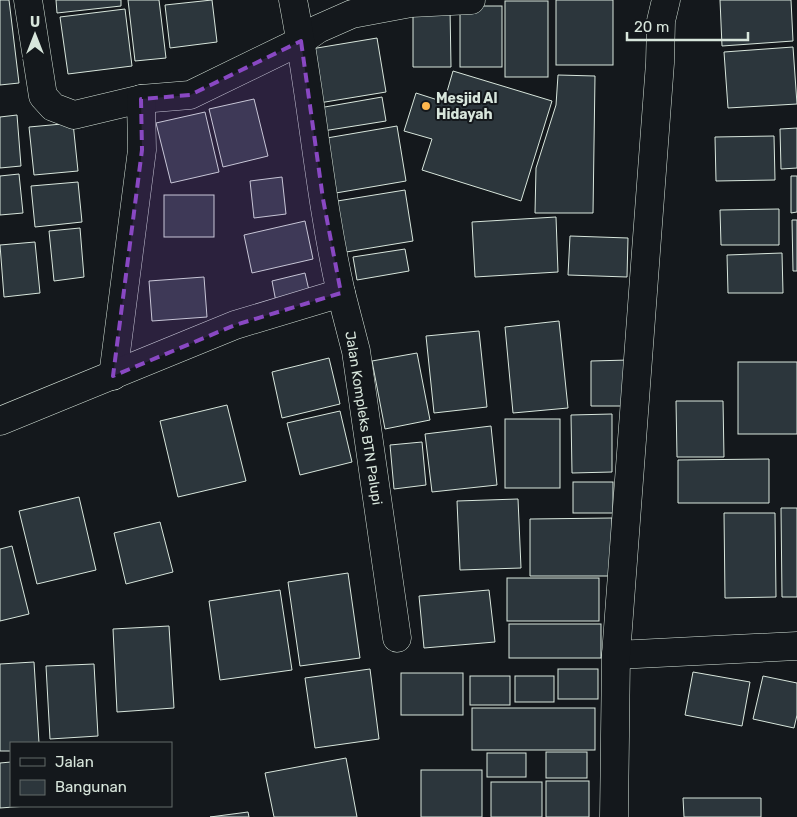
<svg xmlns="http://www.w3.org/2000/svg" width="797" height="817" font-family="Rubik,sans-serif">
<rect width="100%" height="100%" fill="#14181c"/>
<!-- building -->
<g fill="#2c363c" stroke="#d8e6dc">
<polygon points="0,0 9,0 19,83 0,85"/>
<polygon points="56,0 121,0 121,6 57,13"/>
<polygon points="128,0 159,0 166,58 135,61"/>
<polygon points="212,0 217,42 170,48 165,5"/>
<rect x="556" y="0" width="57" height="65"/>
<polygon points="720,0 791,0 793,41 722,46"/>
<rect x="505" y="1" width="43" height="76"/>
<rect x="460" y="6" width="42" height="61"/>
<polygon points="413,8 450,8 451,67 413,67"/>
<polygon points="125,9 132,66 68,74 60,17"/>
<polygon points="377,38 386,92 319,103 311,49"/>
<polygon points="793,47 797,104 728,108 724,52"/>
<polygon points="453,71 552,101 521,201 422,170 432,139 404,131 416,93 444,102"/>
<polygon points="558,75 595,76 593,213 535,213 536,168 556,105"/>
<polygon points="382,97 386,121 323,131 319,108"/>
<polygon points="254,99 268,156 223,167 209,109"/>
<polygon points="205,112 219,172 171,183 156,123"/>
<polygon points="17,115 21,166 0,168 0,117"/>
<polygon points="73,123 78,171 34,175 29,127"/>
<polygon points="397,126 406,181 330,194 321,139"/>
<polygon points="797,128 797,168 781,169 780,129"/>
<polygon points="774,136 775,180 716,181 715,137"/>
<polygon points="19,174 23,213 0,215 0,176"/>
<polygon points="791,176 797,176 797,212 791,213"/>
<polygon points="282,177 286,214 254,218 250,181"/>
<polygon points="78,182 82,222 35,227 31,186"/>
<polygon points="405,190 413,241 334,254 325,203"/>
<rect x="164" y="195" width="50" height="42"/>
<polygon points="779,209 779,245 721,245 720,210"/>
<polygon points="556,217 558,272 475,277 472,222"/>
<polygon points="792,220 797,220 797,271 793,271"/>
<polygon points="305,221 313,259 252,273 244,235"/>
<polygon points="80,228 84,277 54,281 49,231"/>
<polygon points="570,236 628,238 627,277 568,275"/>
<polygon points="35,242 40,293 4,297 0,245"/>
<polygon points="405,249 409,271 357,280 353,257"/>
<polygon points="782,253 783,293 728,293 727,255"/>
<polygon points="305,273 310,295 276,302 272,281"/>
<polygon points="204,277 207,317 152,321 149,281"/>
<polygon points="559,321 568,408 513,413 505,327"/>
<polygon points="479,331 487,407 434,413 426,336"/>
<polygon points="417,353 430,420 385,429 372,361"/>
<polygon points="329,358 340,404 282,418 272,372"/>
<polygon points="629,360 630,406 591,406 591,361"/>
<rect x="738" y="362" width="59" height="72"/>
<polygon points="676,401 723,401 724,457 677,457"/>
<polygon points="227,405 246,481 178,497 160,421"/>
<polygon points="340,411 352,462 300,475 287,423"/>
<polygon points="612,414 612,472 572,473 571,415"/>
<rect x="505" y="419" width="55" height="69"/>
<polygon points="491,426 497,485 432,492 425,434"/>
<polygon points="422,442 426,485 394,489 390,445"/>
<polygon points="769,459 769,503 678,503 678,460"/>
<rect x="573" y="482" width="40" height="31"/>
<polygon points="79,497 96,570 37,584 19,511"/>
<polygon points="518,499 521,568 460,570 457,501"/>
<polygon points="781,508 797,508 797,597 782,597"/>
<polygon points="724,513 775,513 776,597 725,598"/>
<polygon points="612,518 613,576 530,576 530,519"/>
<polygon points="160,522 173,572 126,584 114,533"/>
<polygon points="12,546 29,614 0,621 0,549"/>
<polygon points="348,573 360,658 300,666 288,582"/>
<rect x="507" y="578" width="92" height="43"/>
<polygon points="280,590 292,670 220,680 209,601"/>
<polygon points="489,590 495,642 424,648 419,596"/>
<rect x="509" y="624" width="92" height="34"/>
<polygon points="169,626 174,708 117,712 113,629"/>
<polygon points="34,662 39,743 11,743 11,751 0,751 0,664"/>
<polygon points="94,664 98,736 50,739 46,666"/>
<polygon points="370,669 379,739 315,748 305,678"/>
<rect x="558" y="669" width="40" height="30"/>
<polygon points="693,672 750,682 742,726 685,715"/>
<rect x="401" y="673" width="62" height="42"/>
<rect x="470" y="676" width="40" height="29"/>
<rect x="515" y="676" width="39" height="26"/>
<polygon points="763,676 797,683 797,715 794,728 753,719"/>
<rect x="472" y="708" width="123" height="42"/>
<rect x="546" y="752" width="41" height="26"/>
<rect x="487" y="753" width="39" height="24"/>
<polygon points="346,758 357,817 274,817 265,773"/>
<polygon points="11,762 11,806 27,806 0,808 0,763"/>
<rect x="421" y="770" width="61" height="47"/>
<rect x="546" y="781" width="43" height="36"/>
<rect x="491" y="782" width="51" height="35"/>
<polygon points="683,798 761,798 761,817 684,817"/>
<polygon points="248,812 249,817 210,817"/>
</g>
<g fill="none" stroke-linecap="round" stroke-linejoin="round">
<!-- street casing -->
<g stroke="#d8e6dc" stroke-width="29">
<g id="street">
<polyline points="28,0 43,96 53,107 74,115 141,99 190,95 301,41 318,29 352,14 411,3 471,0"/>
<path d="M293 0C312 97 319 196 341 293"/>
<polyline points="113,376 142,150 141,99"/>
<polyline points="0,421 235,325 341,293 356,351 397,638"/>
<polyline points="616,655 797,646"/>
</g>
</g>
<!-- secondary casing -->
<g stroke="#d8e6dc" stroke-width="29">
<polyline id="secondary" points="614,817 616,655 660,63 661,21 666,0"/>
</g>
<!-- street -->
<use href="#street" stroke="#14181c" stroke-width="28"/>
<!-- secondary -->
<use href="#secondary" stroke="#14181c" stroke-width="28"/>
</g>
<!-- marked area -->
<path fill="#8948c3" fill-opacity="0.2" stroke="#8948c3" stroke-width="4" stroke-dasharray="10 6" stroke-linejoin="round" d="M301 41 323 199 341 293 235 325 113 376 142 150 141 99 190 95Z"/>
<!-- markers -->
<circle fill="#ffb74d" stroke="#14181c" stroke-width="2" cx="426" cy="106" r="5"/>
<g text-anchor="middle" stroke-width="4" stroke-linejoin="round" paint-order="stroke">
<!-- poi labels -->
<g font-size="14" font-weight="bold" fill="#d8e6dc" stroke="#14181c" text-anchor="start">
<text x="436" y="103">Mesjid Al<tspan x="436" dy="16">Hidayah</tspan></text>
</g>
<!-- street labels -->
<g font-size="14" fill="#d8e6dc" stroke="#14181c">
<text transform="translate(364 418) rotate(81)" y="5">Jalan Kompleks BTN Palupi</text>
</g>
</g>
<!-- legend -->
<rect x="10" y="742" width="162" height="65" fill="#14181c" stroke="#626a69"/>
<rect x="20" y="758" width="25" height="8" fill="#14181c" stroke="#626a69"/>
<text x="55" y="767" font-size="15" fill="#d8e6dc">Jalan</text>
<rect x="20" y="780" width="25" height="15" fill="#2c363c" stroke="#626a69"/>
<text x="55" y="792" font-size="15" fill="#d8e6dc">Bangunan</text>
<!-- north arrow -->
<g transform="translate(35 35)" stroke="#14181c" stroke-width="4" paint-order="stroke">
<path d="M0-4L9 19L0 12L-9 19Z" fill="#d8e6dc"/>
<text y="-8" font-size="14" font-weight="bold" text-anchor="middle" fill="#d8e6dc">U</text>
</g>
<!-- scale -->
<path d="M627 32v8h121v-8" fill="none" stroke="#d8e6dc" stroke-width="2.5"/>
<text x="634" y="32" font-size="15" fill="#d8e6dc" stroke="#14181c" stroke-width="4" paint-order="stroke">20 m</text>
</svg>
